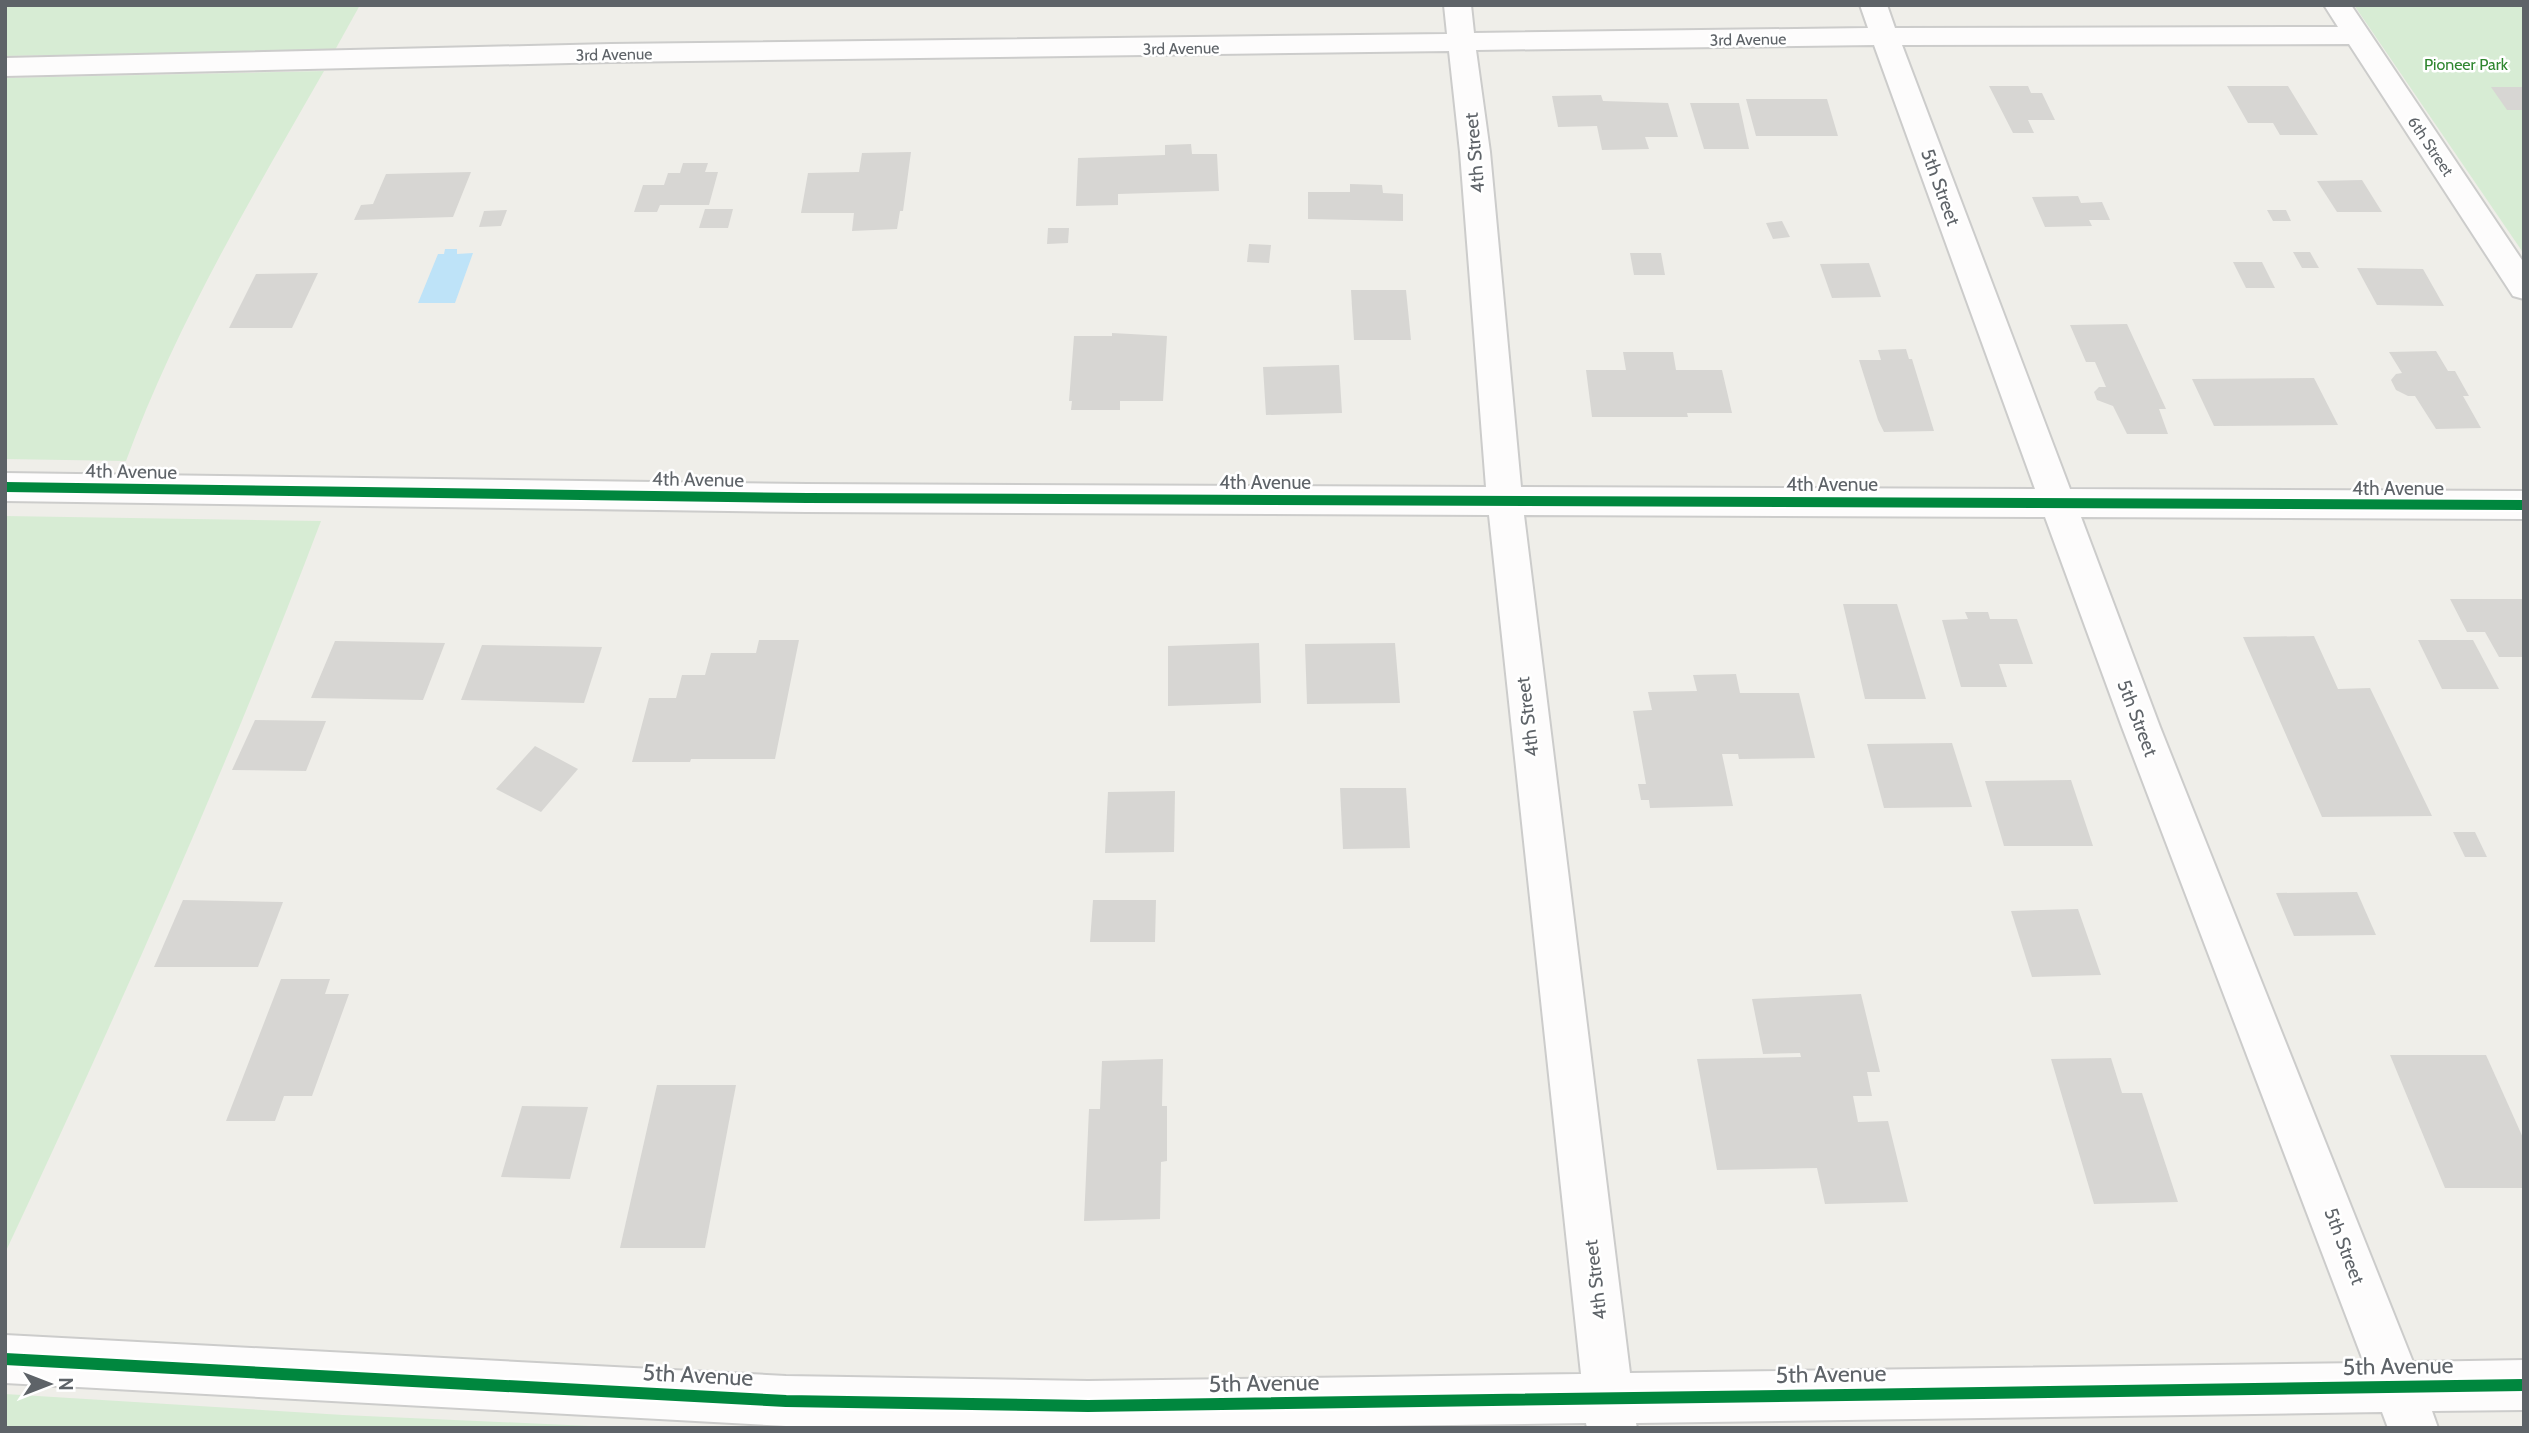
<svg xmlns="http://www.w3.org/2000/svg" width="2529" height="1433" font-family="Cabin,sans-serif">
<rect width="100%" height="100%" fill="#efeee9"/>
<!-- green -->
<g fill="#d7ecd4">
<polygon points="5,5 360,5 335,50 5,56"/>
<polygon points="2354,5 2524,5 2524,254"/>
<path d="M324 71C252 197 176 324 126 461L5 459V78Z"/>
<path d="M5 516 321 521C227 769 118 1012 5 1253Z"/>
<polygon points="5,1394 343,1415 634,1428 5,1428"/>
</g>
<!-- water -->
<polygon fill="#bee3f8" points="445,249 457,249 457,254 473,253 455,303 418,303 438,254 444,254"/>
<!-- building -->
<g fill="#d7d6d3">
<polygon points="1989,86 2028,86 2031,93 2042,93 2055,120 2028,120 2034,133 2013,133"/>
<polygon points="2227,86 2288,86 2318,135 2280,135 2273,123 2248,123"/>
<polygon points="2491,87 2524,87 2524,110 2507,110"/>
<polygon points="1601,95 1603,101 1668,103 1678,137 1645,137 1649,149 1602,150 1597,126 1558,127 1552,96"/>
<polygon points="1746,99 1827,99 1838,136 1756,136"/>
<polygon points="1690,103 1739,103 1749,149 1704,149"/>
<polygon points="1191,144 1192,154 1217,154 1219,191 1118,194 1118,205 1076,206 1078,158 1165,155 1165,145"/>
<polygon points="911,152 903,211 900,211 897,229 852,231 854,213 801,213 808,173 859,172 862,153"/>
<polygon points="683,163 708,163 705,172 718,172 709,205 660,205 657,212 634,212 643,185 664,185 668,173 680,173"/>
<polygon points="471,172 453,217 354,220 361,205 373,204 386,174"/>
<polygon points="2362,180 2382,212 2337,212 2317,181"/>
<polygon points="1350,184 1382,185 1383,193 1403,194 1403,221 1308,219 1308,192 1350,192"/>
<polygon points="2078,196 2081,203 2102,202 2110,220 2089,220 2092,226 2045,227 2032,197"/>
<polygon points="705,209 733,209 728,228 699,228"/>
<polygon points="507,210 501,226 479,227 484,211"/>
<polygon points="2267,210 2286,210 2291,221 2273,221"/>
<polygon points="1782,221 1790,237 1773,239 1766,223"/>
<polygon points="1048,228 1069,228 1068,243 1047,244"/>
<polygon points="1249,244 1271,245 1269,263 1247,262"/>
<polygon points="2293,252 2310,252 2319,268 2302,268"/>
<polygon points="1630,253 1661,253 1665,275 1634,275"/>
<polygon points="2233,262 2262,262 2275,288 2246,288"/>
<polygon points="1869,263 1881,297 1832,298 1820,264"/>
<polygon points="2357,268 2423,269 2444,306 2377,305"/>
<polygon points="318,273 292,328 229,328 256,274"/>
<polygon points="1351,290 1406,290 1411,340 1354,340"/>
<polygon points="2127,324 2166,409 2159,409 2168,434 2127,434 2113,406 2097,400 2094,392 2099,387 2106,387 2095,362 2086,362 2070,325"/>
<polygon points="1112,333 1167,336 1163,401 1120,401 1120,410 1071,410 1072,401 1069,401 1074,336 1112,336"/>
<polygon points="1906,349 1909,359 1912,359 1934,431 1884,432 1878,420 1859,360 1881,360 1878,350"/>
<polygon points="2436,351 2448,371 2455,371 2469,396 2463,396 2481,428 2436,429 2415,396 2408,396 2396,390 2391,380 2396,374 2402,373 2389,352"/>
<polygon points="1623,352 1673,352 1676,370 1722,370 1732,413 1687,413 1688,417 1592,417 1586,370 1626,370"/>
<polygon points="1339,365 1342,413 1266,415 1263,367"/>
<polygon points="2314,378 2338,425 2214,426 2192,379"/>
<polygon points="2450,599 2524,599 2524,657 2499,657 2485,632 2467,632"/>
<polygon points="1843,604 1897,604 1926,699 1865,699"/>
<polygon points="1965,612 1988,612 1990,619 2017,619 2033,664 1999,664 2007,687 1961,687 1942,620 1968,619"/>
<polygon points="2314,636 2338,689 2370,688 2432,816 2322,817 2243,637"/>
<polygon points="759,640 799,640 775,759 691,759 690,762 632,762 649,698 676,698 682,675 705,675 711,653 756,653"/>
<polygon points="2418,640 2473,640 2499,689 2442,689"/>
<polygon points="335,641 445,643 423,700 311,698"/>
<polygon points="1259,643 1261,703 1168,706 1168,646"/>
<polygon points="1395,643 1400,703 1307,704 1305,644"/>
<polygon points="482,645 602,647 584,703 461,700"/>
<polygon points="1736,674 1740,693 1799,693 1815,758 1739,759 1738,754 1722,754 1733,806 1650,808 1649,800 1641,800 1638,784 1646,784 1633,711 1652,710 1648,692 1697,691 1693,675"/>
<polygon points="255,720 326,721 306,771 232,770"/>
<polygon points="1952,743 1972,807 1884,808 1867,744"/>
<polygon points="535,746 578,769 541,812 496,789"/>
<polygon points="2071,780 2093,846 2004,846 1985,781"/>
<polygon points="1340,788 1406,788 1410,848 1343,849"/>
<polygon points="1175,791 1174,852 1105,853 1108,792"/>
<polygon points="2453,832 2475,832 2487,857 2465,857"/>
<polygon points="2357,892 2376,935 2294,936 2276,893"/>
<polygon points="183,900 283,902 258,967 154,967"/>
<polygon points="1093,900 1156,900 1155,942 1090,942"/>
<polygon points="2078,909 2101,975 2032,977 2011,911"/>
<polygon points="281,979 330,979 325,994 349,994 312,1096 284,1096 275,1121 226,1121"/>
<polygon points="1861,994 1880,1072 1867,1072 1872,1096 1853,1096 1858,1122 1888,1121 1908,1202 1825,1204 1817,1168 1717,1170 1697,1059 1801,1057 1800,1053 1763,1054 1752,999"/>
<polygon points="2390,1055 2486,1055 2524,1140 2524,1188 2445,1188"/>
<polygon points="2111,1058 2122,1093 2142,1093 2178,1202 2094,1204 2051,1059"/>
<polygon points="1163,1059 1162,1106 1167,1106 1167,1161 1161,1162 1160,1219 1084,1221 1089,1109 1100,1109 1102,1061"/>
<polygon points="657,1085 736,1085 705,1248 620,1248"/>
<polygon points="522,1106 588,1107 570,1179 501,1177"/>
</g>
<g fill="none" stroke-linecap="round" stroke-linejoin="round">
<!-- street casing -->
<g stroke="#cccccb" stroke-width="4">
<path id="street" d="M1444 5H1471L1474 33 1868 28 1860 5H1887L1895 28 2338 27 2324 5H2351L2524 263V299L2513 296 2349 44 1902 45 2070 489 2524 491V519L2081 517 2160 727 2413 1362 2524 1360V1410L2432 1411 2438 1428H2388L2382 1412 1636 1423 1637 1428H1587L1586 1423C1320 1427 1053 1430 786 1426L5 1383V1335L786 1376 1088 1381 1581 1374 1489 515 807 512 5 501V473L807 484 1486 487 1460 152 1449 51 611 62 5 76V58L611 44 1447 34ZM1874 45 2035 489 1521 487 1490 152 1476 50ZM1524 515 2045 517 2122 727 2364 1363 1630 1373Z"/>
</g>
<!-- street -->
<use href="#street" fill="#fdfcfc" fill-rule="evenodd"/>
<!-- cycleway-far1 casing -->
<g stroke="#fff" stroke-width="14">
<polyline id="cycleway-far1" points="5,487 807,498 2524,505"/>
</g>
<!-- cycleway casing -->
<g stroke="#fff" stroke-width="17">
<polyline id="cycleway" points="5,1359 786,1401 1088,1406 2524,1385"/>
</g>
<!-- cycleway-far1 -->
<use href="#cycleway-far1" stroke="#00873e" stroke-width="10"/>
<!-- cycleway -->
<use href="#cycleway" stroke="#00873e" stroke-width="12"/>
</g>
<g text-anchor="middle" stroke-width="5" stroke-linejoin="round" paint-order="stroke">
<!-- far-street labels -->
<g font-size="16" fill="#5e6368" stroke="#fff">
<text transform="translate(1748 39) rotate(-1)" y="6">3rd Avenue</text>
<text transform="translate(1181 48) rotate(-1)" y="6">3rd Avenue</text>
<text transform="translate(614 54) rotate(-1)" y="6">3rd Avenue</text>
<text transform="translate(2431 146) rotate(56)" y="6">6th Street</text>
</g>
<!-- far-park labels -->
<g font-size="16" fill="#2f862f" stroke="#fff">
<text x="2466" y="70">Pioneer Park</text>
</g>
<!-- street labels -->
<g font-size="19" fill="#5e6368" stroke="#fff">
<text transform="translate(1474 153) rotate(-95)" y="7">4th Street</text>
<text transform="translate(1941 187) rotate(70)" y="7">5th Street</text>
<text transform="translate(131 471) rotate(1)" y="7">4th Avenue</text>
<text transform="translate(698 479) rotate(1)" y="7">4th Avenue</text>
<text x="1265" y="489">4th Avenue</text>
<text x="1832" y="491">4th Avenue</text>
<text x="2398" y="495">4th Avenue</text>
<text transform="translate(1527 717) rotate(-97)" y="7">4th Street</text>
<text transform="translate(2138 718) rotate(69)" y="7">5th Street</text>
<text transform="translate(2345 1246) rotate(69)" y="7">5th Street</text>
<text transform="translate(1595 1280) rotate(-97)" y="7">4th Street</text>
</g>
<!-- near-street labels -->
<g font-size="23" fill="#5e6368" stroke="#fff">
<text transform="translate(2398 1366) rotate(-1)" y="8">5th Avenue</text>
<text transform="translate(1831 1374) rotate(-1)" y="8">5th Avenue</text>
<text transform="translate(698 1375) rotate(3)" y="8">5th Avenue</text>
<text transform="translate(1264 1383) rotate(-1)" y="8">5th Avenue</text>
</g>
</g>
<!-- border -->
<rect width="2529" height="1433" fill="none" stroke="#5e6368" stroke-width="14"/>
<!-- north arrow -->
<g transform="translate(49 1384) rotate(90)" stroke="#ffffff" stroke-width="5" paint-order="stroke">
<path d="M0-5L12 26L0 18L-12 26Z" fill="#5e6368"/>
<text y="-10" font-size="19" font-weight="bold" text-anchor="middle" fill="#5e6368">N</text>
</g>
</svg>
